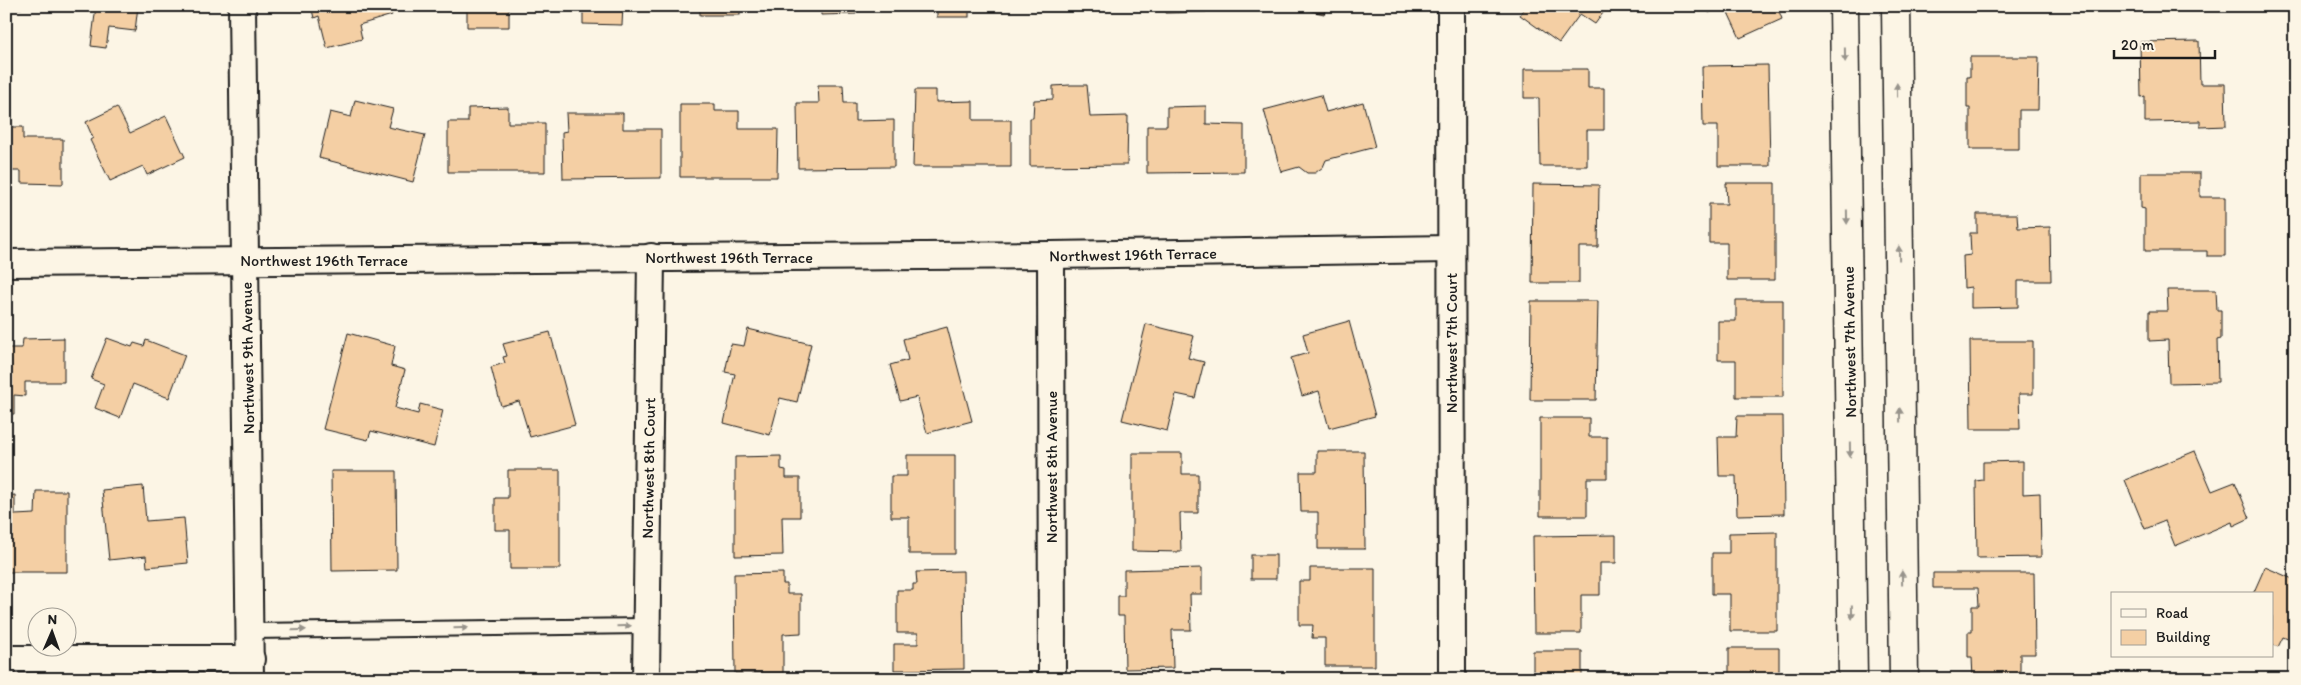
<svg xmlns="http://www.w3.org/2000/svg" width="2301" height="685" font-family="Itim,sans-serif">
<rect width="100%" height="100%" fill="#fcf5e5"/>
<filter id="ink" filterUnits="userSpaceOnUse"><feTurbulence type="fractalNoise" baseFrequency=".02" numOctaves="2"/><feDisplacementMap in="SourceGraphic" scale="10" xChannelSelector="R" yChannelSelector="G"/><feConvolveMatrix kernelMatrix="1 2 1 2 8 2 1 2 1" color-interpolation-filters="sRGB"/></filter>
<g filter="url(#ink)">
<!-- building -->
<g fill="#f4cfa4" stroke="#1c1c1c">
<polygon points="6,6 22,6 22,8 6,9"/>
<polygon points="96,6 138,6 135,31 109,28 106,48 91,46"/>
<polygon points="311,6 390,6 392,15 359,25 362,39 327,48 319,16 314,18"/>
<polygon points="445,6 543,6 543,8 509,7 509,27 467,27 467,11 445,11"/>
<polygon points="563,6 623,6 622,25 583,24 583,9 562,9"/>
<rect x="700" y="6" width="40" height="9"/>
<polygon points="821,6 856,6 856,14 821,15"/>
<rect x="937" y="6" width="32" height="11"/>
<rect x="1049" y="6" width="40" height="5"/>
<polygon points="1166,6 1206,6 1206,12 1166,13"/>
<polygon points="1291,6 1326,6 1324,14"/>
<polygon points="1526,6 1608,6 1595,24 1580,14 1559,43 1520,15"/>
<polygon points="1706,6 1722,6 1709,13"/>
<polygon points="1725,6 1777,6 1782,19 1740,38"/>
<polygon points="2199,41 2200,84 2225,84 2226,126 2200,127 2200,121 2145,122 2145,96 2141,97 2140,42"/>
<polygon points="1970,57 2039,57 2038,110 2019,110 2019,149 1970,149 1970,108 1967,108 1967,77 1970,77"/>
<polygon points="1768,65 1770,166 1718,166 1718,126 1703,126 1702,66"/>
<polygon points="1524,69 1588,69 1588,88 1604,88 1604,130 1587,130 1587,166 1540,166 1539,98 1524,98"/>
<polygon points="818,85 843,85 844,103 855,103 855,121 894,120 894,167 798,168 797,103 819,103"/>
<polygon points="1070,85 1087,85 1090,117 1128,116 1127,165 1030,166 1030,118 1033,118 1034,100 1053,99 1053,86"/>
<polygon points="915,90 936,90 936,102 973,101 973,120 1011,120 1011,167 913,167"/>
<polygon points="1321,95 1326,112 1363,102 1375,147 1326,160 1323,167 1315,173 1307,173 1299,167 1281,172 1264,110"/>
<polygon points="355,100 393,109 388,127 425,135 413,182 319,158 330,112 351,117"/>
<polygon points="680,104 715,104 715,111 739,111 739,129 778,129 777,177 680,177"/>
<polygon points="1206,106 1206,124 1244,125 1244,172 1147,173 1147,126 1167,126 1167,107"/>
<polygon points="117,107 130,133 166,116 185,157 147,175 143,166 110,181 90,140 93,138 86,122"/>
<polygon points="508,107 508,123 545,123 545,172 448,172 448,122 468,122 468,108"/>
<polygon points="6,108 12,108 12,127 23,127 23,139 63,139 63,184 21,183 21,171 7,171"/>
<polygon points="566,113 623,113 623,129 661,129 661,178 563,179 562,132 567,131"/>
<polygon points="2141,173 2200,173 2200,197 2225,197 2225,256 2207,256 2207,251 2145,251 2145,209 2141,208"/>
<polygon points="1726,183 1775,183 1775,280 1727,280 1727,243 1709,243 1709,204 1727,204"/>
<polygon points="1533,184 1599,185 1598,247 1579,247 1579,283 1532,283"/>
<polygon points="1977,214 2017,214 2018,228 2050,227 2051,281 2018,281 2018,307 1971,308 1971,287 1964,288 1963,256 1971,255 1970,233 1977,233"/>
<polygon points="2167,290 2216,290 2217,310 2221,310 2221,339 2217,340 2218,382 2169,383 2168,340 2149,341 2149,311 2168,311"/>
<polygon points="1736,300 1783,300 1783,397 1736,397 1736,360 1718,360 1718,321 1736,321"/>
<polygon points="1531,301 1598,301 1596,400 1530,400"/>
<polygon points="1349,321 1375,416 1329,428 1319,391 1302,396 1291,358 1308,353 1303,334"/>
<polygon points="1146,324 1194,336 1188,358 1204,362 1195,398 1176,394 1167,431 1122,420"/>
<polygon points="947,327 972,421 927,433 917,397 900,401 890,365 908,360 903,339"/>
<polygon points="748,329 811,344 797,402 780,398 770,435 724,423 735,374 725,372 731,344 744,346"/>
<polygon points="550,332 575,425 530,437 519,401 501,406 491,367 505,363 503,357 507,356 503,344"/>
<polygon points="348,333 395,346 391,366 405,370 395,408 418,414 420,404 443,410 434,447 371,431 368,440 323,429"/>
<polygon points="64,338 64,382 25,382 25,396 14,395 14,414 6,414 6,348 22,348 23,339"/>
<polygon points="107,338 132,347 134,343 144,346 146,340 185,355 169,398 133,384 120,418 95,408 104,384 91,379"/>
<polygon points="1970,341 2033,341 2033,394 2019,394 2020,429 1971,429"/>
<polygon points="1737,416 1783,416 1784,514 1737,515 1736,476 1719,476 1718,437 1736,437"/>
<polygon points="1540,418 1589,418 1589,437 1607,437 1607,478 1587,478 1587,516 1540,516"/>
<polygon points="1317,451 1364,451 1365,549 1318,549 1318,512 1301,512 1300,472 1317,472"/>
<polygon points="2195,451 2212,491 2235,482 2250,518 2233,526 2232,522 2175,546 2165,521 2145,529 2125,480"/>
<polygon points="1132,453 1182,453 1182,474 1198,474 1198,513 1180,513 1181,552 1132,551"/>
<polygon points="907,455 955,455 955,554 909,554 909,517 891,517 891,476 907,476"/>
<polygon points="781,456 781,469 786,470 786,478 800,478 800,517 782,517 783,555 735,556 735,457"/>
<polygon points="2023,461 2023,494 2040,493 2041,557 1977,558 1976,481 1983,480 1983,462"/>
<polygon points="508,470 560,470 560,569 510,569 510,530 495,530 495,498 508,498"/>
<polygon points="331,471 396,471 397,570 332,571"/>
<polygon points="143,486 146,521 184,518 188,563 147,567 146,556 109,560 102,490"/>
<polygon points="36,491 67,491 67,572 6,572 6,496 15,495 15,515 35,514"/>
<polygon points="1777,532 1777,631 1730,631 1730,594 1712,594 1712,553 1729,553 1729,533"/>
<polygon points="1616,535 1616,563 1600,563 1600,595 1581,595 1581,633 1534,633 1533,536"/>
<rect x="1251" y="555" width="25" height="24"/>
<polygon points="2265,567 2295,580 2295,642 2283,637 2278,647 2272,644 2272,594 2253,594"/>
<polygon points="1202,568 1202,594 1190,594 1191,630 1172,630 1173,668 1125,669 1124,616 1118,616 1118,596 1124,596 1124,570"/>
<polygon points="1310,568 1375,568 1375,666 1325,666 1325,638 1312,638 1313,625 1299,625 1299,581 1310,581"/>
<polygon points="963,571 964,669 894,670 894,644 918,644 918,633 897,633 897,590 913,590 913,584 917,584 916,572"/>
<polygon points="783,573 783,584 787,584 787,594 801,594 801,633 783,634 783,673 735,673 734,574"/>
<polygon points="1933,573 2034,573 2035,654 2020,654 2020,679 1973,679 1972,657 1968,657 1968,632 1972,632 1972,606 1979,606 1978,588 1933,588"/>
<polygon points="1729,648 1779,648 1779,679 1714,679 1714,675 1729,675"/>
<polygon points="1533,651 1582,651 1582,678 1598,679 1533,679"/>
</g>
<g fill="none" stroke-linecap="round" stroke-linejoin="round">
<!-- service casing -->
<g stroke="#1c1c1c" stroke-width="18">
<polyline id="service" points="250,631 646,626"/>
</g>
<!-- minor casing -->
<g stroke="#1c1c1c" stroke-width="30">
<g id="minor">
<polyline points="242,6 250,679"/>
<polyline points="1451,6 1452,679"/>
<polyline points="1051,255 1052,679"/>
<polyline points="6,263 1051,255 1451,249"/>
<polyline points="6,659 251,659"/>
<polyline points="646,679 651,257"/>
</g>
</g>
<!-- tertiary casing -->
<g stroke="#1c1c1c" stroke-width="31">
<g id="tertiary">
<polyline points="1844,6 1853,679"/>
<polyline points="1896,6 1904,679"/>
</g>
</g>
<!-- service -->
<use href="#service" stroke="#fcf5e5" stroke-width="14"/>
<!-- minor -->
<use href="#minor" stroke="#fcf5e5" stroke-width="26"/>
<!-- tertiary -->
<use href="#tertiary" stroke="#fcf5e5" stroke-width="28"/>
</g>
<!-- one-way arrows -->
<defs><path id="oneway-solid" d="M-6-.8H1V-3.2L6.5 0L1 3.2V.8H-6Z" transform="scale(1.25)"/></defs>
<g fill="#97938b">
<use href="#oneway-solid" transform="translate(1845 55) rotate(89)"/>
<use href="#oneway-solid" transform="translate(1897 90) rotate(-91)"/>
<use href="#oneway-solid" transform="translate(1847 217) rotate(89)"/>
<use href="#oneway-solid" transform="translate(1899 253) rotate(-91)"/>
<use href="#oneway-solid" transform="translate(1900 415) rotate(-91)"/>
<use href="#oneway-solid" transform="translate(1850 450) rotate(89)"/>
<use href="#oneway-solid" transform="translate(1902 578) rotate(-91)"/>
<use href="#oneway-solid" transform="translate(1852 612) rotate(89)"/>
<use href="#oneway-solid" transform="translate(624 626) rotate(-1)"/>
<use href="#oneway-solid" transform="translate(461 628) rotate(-1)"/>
<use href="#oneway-solid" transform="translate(299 630) rotate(-1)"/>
</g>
</g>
<g text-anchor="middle" stroke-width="5" stroke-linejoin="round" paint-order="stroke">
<!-- street labels -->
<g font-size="16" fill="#1c1c1c" stroke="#fcf5e5">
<text transform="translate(1133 254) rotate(-1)" y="6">Northwest 196th Terrace</text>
<text x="729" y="263">Northwest 196th Terrace</text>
<text x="324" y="266">Northwest 196th Terrace</text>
<text transform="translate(1849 342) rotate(-91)" y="6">Northwest 7th Avenue</text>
<text transform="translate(1451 343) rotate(-90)" y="6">Northwest 7th Court</text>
<text transform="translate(247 358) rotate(-91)" y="6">Northwest 9th Avenue</text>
<text transform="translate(1051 467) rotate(-90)" y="6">Northwest 8th Avenue</text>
<text transform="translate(648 468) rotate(-89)" y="6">Northwest 8th Court</text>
</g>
</g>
<!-- margin -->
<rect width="2301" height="685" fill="none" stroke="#fcf5e5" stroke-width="25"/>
<rect x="12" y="12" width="2276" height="660" fill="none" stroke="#1c1c1c" stroke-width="2" filter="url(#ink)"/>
<!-- legend -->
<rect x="2111" y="592" width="162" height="65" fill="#fcf5e5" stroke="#a29e95"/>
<rect x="2121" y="609" width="25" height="8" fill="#fcf5e5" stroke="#a29e95"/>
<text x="2156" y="618" font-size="15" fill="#1c1c1c">Road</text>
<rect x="2121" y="630" width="25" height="15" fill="#f4cfa4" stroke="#a29e95"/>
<text x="2156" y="642" font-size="15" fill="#1c1c1c">Building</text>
<!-- north arrow -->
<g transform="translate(52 632) rotate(2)"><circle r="24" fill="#fcf5e5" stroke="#a29e95"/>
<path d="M0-4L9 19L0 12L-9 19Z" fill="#1c1c1c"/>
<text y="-8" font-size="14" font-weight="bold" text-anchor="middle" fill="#1c1c1c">N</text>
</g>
<!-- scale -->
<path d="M2114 50v8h101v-8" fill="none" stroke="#1c1c1c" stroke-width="2.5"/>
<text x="2121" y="50" font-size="15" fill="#1c1c1c" stroke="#fcf5e5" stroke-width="4" paint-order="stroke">20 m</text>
</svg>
